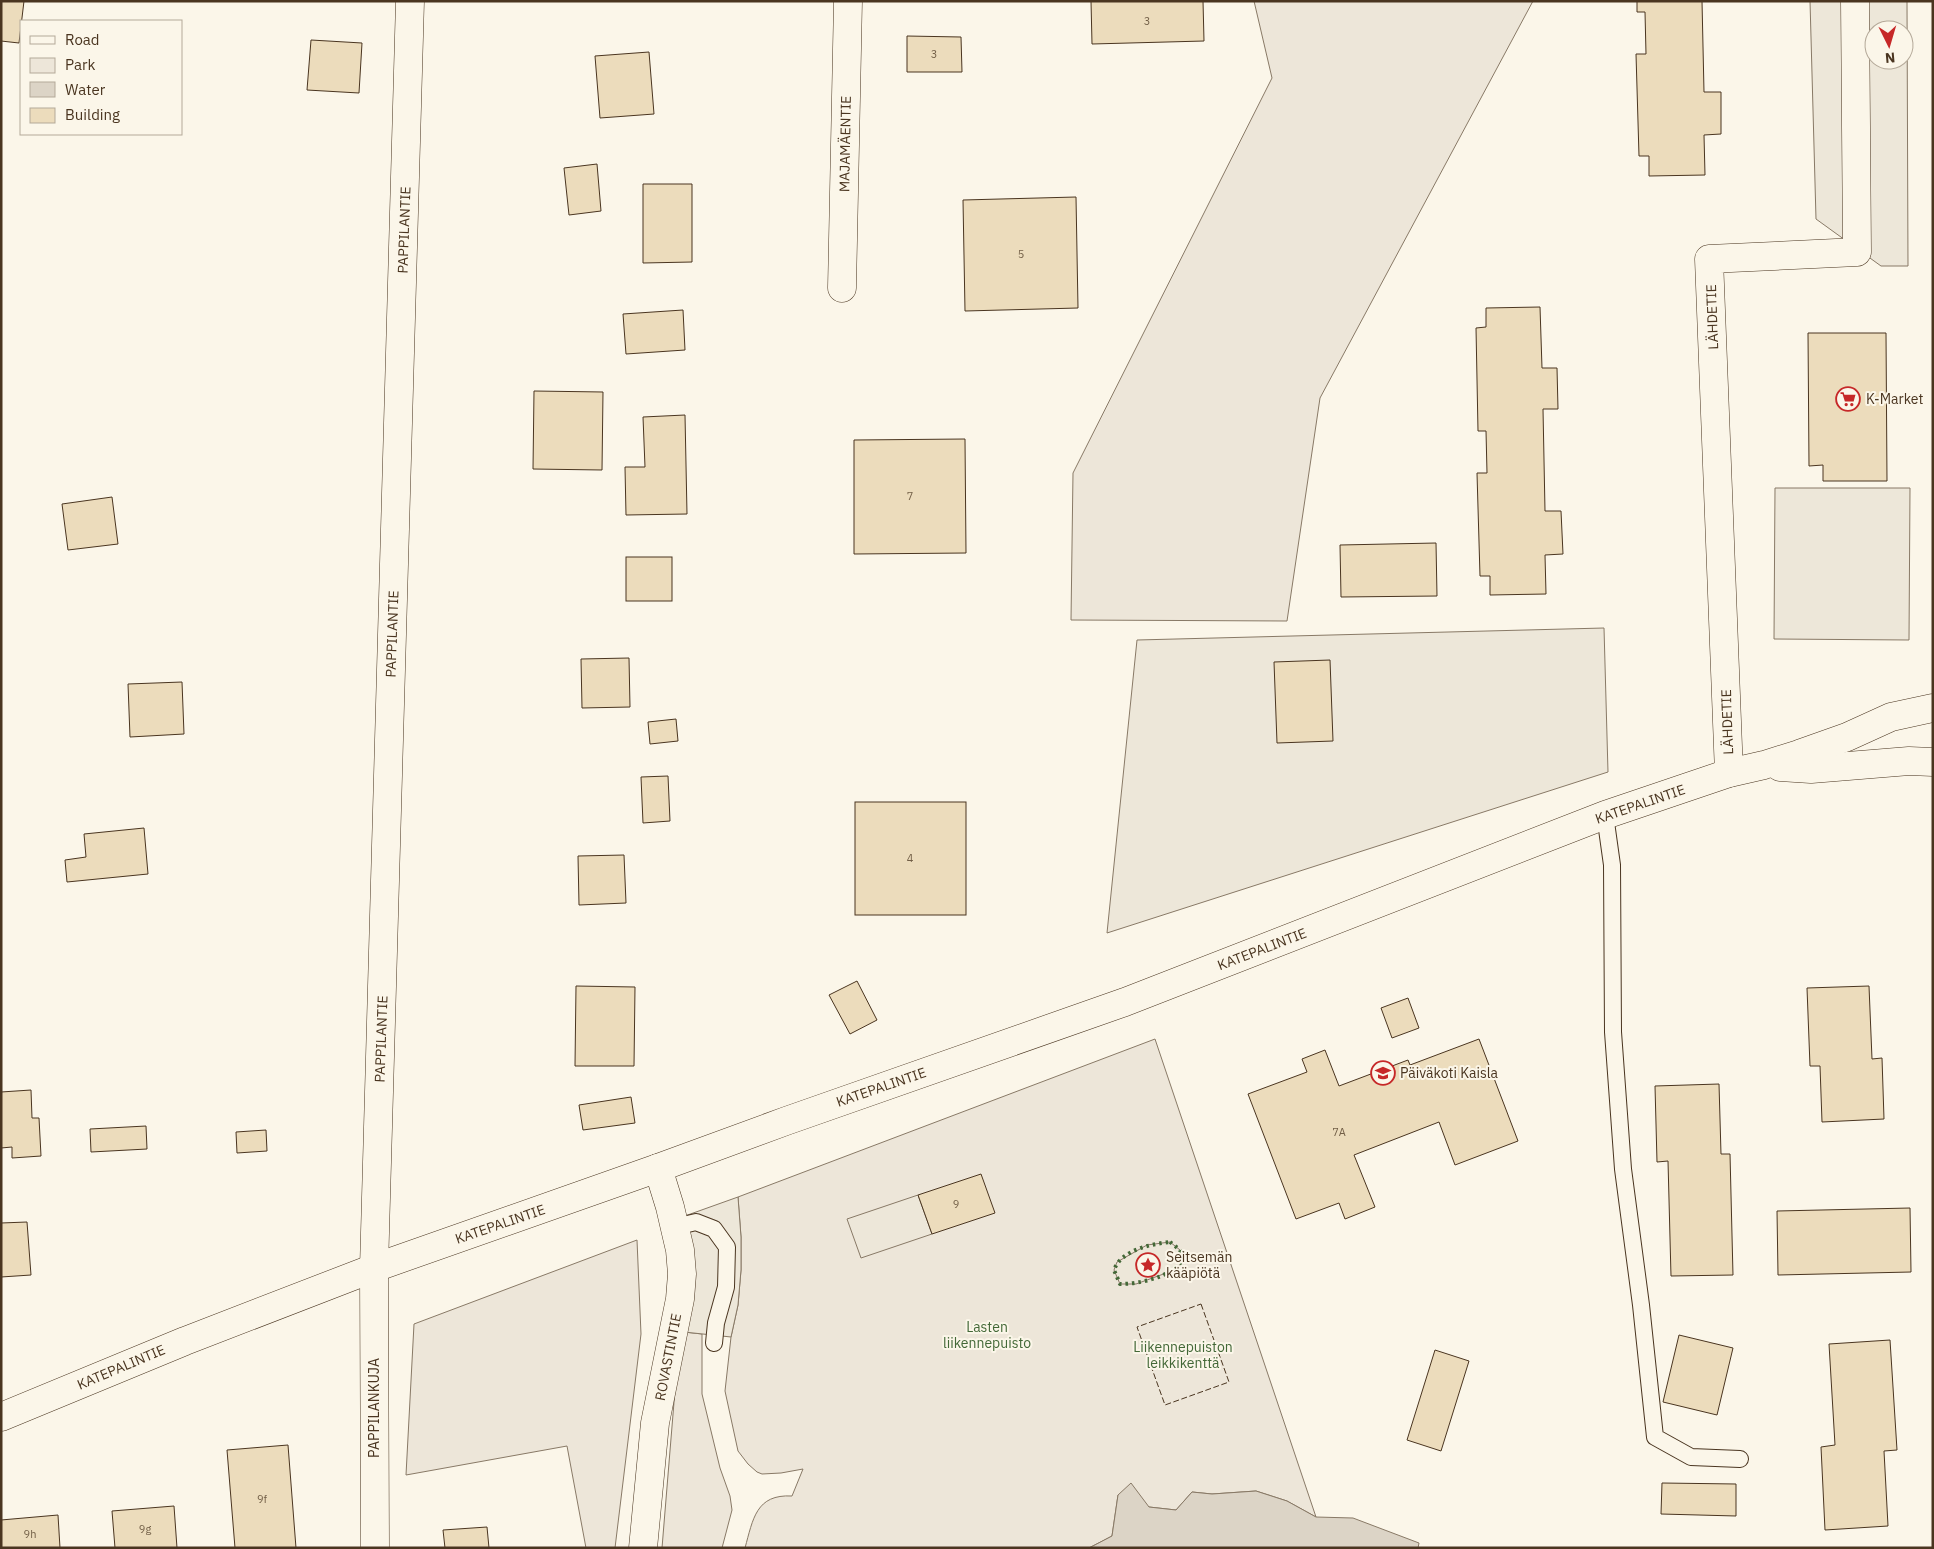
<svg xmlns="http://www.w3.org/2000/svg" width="1934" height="1549" font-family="'IBM Plex Sans',sans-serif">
<rect width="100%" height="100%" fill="#fbf6e9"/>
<!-- green -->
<g fill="#ede6d9" stroke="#887966">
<polygon points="1254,1 1533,1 1320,398 1287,621 1071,620 1073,473 1272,78"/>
<path d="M1155 1039 1316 1517 1287 1501 1256 1491 1212 1494 1192 1492 1176 1510 1149 1507 1118 1495 1112 1536 1089 1548H745C753 1519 756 1494 792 1496L803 1469 781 1473 762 1474 757 1472 748 1464 738 1451 725 1391 731 1337 738 1305 741 1270V1237L738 1197Z"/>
<polygon points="637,1240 641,1334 615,1548 586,1548 567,1446 406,1475 414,1324"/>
<polygon points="684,1332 702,1334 702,1394 720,1468 730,1496 732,1510 722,1548 662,1548 675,1390"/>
</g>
<!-- parking -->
<g fill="#ede7d9" stroke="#887966" fill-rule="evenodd">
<path d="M1810 1H1907L1908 266H1881L1816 219ZM1874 30H1904V60H1874Z"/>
<polygon points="1775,488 1910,488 1909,640 1774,639"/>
<polygon points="1604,628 1608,772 1107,933 1137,640"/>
<polygon points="918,1195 932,1234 861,1258 847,1219"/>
<polygon points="738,1197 741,1237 741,1270 738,1305 731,1337 684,1332 682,1217"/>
<polygon points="1170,1242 1180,1250 1183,1259 1181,1264 1169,1272 1136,1284 1120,1284 1114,1270 1117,1262 1147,1245"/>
</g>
<!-- water -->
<polygon fill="#dcd4c6" stroke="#887966" points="1131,1483 1149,1507 1176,1510 1192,1492 1212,1494 1256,1491 1287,1501 1316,1517 1353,1518 1419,1543 1418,1548 1089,1548 1112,1536 1118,1495"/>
<!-- building -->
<g fill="#ecdcbc" stroke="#4a3520">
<polygon points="1,1 24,1 19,43 1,41"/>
<polygon points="1091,1 1203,1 1204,41 1092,44"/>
<polygon points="1637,1 1702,1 1704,92 1721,92 1721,134 1704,135 1705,175 1649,176 1649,156 1639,156 1636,54 1646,54 1645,12 1637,12"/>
<polygon points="907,36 961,37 962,72 907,72"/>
<polygon points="311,40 362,43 359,93 307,90"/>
<polygon points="649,52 654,114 600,118 595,56"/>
<polygon points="597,164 601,211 569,215 564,168"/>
<polygon points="643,184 692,184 692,262 643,263"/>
<polygon points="1076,197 1078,308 965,311 963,200"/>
<polygon points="1540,307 1542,368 1557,368 1558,409 1543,409 1545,511 1561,511 1563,554 1545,555 1546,594 1490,595 1490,576 1480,576 1477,473 1487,473 1486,431 1478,431 1476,328 1486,327 1486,308"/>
<polygon points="683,310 685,350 626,354 623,314"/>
<polygon points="1808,333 1886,333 1887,481 1823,481 1823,465 1809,466"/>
<polygon points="534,391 603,392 602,470 533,469"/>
<polygon points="685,415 687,514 626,515 625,467 645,467 643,417"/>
<polygon points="965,439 966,553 854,554 854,440"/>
<polygon points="112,497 118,544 68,550 62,504"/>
<polygon points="1436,543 1437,596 1341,597 1340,545"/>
<rect x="626" y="557" width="46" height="44"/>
<polygon points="629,658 630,707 582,708 581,659"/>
<polygon points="1330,660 1333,741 1277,743 1274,662"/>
<polygon points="182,682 184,734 130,737 128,684"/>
<polygon points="676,719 678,741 650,744 648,722"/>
<polygon points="668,776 670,821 643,823 641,777"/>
<rect x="855" y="802" width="111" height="113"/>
<polygon points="144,828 148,874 67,882 65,860 86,857 84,834"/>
<polygon points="624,855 626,903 579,905 578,856"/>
<polygon points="857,981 877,1020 850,1034 829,995"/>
<polygon points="576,986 635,987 634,1066 575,1066"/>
<polygon points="1869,986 1872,1059 1882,1058 1884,1119 1822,1122 1820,1066 1810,1066 1807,988"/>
<polygon points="1408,998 1419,1028 1392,1038 1381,1008"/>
<polygon points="1479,1039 1518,1141 1455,1165 1439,1122 1354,1155 1375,1207 1345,1219 1339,1203 1296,1219 1248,1094 1307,1072 1302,1059 1325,1050 1339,1086 1408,1060 1410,1065"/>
<polygon points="1719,1084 1721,1154 1730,1154 1733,1275 1671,1276 1668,1161 1657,1162 1655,1086"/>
<polygon points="31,1090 32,1118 39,1118 41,1156 12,1158 12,1147 1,1148 1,1092"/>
<polygon points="631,1097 635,1123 583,1130 579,1105"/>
<polygon points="146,1126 147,1149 91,1152 90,1129"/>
<polygon points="266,1130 267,1151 237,1153 236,1132"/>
<polygon points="981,1174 995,1213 932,1234 918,1195"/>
<polygon points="1910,1208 1911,1272 1778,1275 1777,1211"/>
<polygon points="27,1222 31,1275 1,1277 1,1223"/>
<polygon points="1679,1335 1733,1348 1717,1415 1663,1402"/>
<polygon points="1890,1340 1897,1450 1884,1451 1888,1526 1825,1530 1821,1447 1835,1445 1829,1344"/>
<polygon points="1435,1350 1469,1361 1441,1451 1407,1440"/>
<polygon points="288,1445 296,1548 235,1548 227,1450"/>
<polygon points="1662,1483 1736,1484 1736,1516 1661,1514"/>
<polygon points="174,1506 177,1548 115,1548 112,1511"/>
<polygon points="58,1515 60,1548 1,1548 1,1520"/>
<polygon points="487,1527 489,1548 445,1548 443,1530"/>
</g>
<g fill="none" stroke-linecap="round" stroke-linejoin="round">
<!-- lane casing -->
<g stroke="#4a3520" stroke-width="18">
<g id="lane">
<polyline points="1605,815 1612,865 1613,1032 1623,1169 1641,1305 1655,1437 1691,1457 1740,1459"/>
<polyline points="675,1227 696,1222 714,1229 727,1247 726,1287 716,1323 714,1343"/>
</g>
</g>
<!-- street casing -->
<g stroke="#4a3520" stroke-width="29">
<g id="street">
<polyline points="842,288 848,1"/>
<polyline points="1729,773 1709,259 1857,252 1855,1"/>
<polyline points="375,1548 374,1268 410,1"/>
<polyline points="643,1548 655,1423 680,1299 682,1274 680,1250 670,1207 658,1168"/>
</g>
</g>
<!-- secondary casing -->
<g stroke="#4a3520" stroke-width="29">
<g id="secondary">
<polyline points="1780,767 1811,769 1909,761 1933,762"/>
<polyline points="1,1417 185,1341 374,1268 658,1168 786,1121 1125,1002 1605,815 1729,773 1764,765 1799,754 1847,737 1891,717 1933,708"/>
</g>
</g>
<!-- lane -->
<use href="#lane" stroke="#fbf6e9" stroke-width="16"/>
<!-- street -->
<use href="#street" stroke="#fbf6e9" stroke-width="28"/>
<!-- secondary -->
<use href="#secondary" stroke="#fbf6e9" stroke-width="28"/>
<!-- hedge -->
<path stroke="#436837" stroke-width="4" stroke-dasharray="2.5 4" stroke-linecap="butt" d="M1170 1242 1180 1250 1183 1259C1173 1277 1139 1284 1120 1284L1114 1270C1121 1250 1151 1244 1170 1242Z"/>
<!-- fence -->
<polygon stroke="#4a3520" stroke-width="1" stroke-dasharray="6 2.5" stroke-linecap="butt" points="1201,1304 1229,1382 1165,1405 1137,1327"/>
</g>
<!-- icons -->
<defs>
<g id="supermarket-ring" transform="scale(1.25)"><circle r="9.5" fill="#fbf6e9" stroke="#c62828" stroke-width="1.5"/><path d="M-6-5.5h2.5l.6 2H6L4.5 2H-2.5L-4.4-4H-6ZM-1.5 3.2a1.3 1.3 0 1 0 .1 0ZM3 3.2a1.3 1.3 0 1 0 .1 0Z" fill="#c62828"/></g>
<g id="school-ring" transform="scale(1.25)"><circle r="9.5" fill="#fbf6e9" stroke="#c62828" stroke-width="1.5"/><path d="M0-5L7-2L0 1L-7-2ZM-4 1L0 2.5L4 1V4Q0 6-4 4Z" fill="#c62828"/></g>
<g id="sight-ring" transform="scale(1.25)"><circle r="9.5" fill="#fbf6e9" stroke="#c62828" stroke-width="1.5"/><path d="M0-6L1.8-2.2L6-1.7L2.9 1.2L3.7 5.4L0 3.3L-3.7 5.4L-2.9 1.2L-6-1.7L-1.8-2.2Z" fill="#c62828"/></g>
</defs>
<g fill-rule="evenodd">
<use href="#supermarket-ring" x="1848" y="399"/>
<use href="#school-ring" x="1383" y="1073"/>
<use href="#sight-ring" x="1148" y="1265"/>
</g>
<g text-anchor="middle" stroke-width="4" stroke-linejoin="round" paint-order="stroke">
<!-- number labels -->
<g font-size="11" fill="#725f47">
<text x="1147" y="25">3</text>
<text x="934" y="58">3</text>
<text x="1021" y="258">5</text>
<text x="910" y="500">7</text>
<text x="910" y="862">4</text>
<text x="1339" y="1136">7A</text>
<text x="956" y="1208">9</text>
<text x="262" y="1503">9f</text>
<text x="145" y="1533">9g</text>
<text x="30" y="1538">9h</text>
</g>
<!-- street labels -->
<g font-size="14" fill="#4a3520" stroke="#fbf6e9">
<text transform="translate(845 144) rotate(-89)" y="5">MAJAMÄENTIE</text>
<text transform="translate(404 230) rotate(-88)" y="5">PAPPILANTIE</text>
<text transform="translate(1712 317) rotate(-92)" y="5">LÄHDETIE</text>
<text transform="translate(392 634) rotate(-88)" y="5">PAPPILANTIE</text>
<text transform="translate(1727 722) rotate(-92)" y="5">LÄHDETIE</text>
<text transform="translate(1640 804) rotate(-19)" y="5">KATEPALINTIE</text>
<text transform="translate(1262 949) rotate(-21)" y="5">KATEPALINTIE</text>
<text transform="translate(381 1039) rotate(-88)" y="5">PAPPILANTIE</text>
<text transform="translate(881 1087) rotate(-19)" y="5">KATEPALINTIE</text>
<text transform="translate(500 1224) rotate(-19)" y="5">KATEPALINTIE</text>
<text transform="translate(668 1357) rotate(-79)" y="5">ROVASTINTIE</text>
<text transform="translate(121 1367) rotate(-23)" y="5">KATEPALINTIE</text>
<text transform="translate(374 1408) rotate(-90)" y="5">PAPPILANKUJA</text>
</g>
<!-- poi labels -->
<g font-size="14" fill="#4a3520" stroke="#fbf6e9" text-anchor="start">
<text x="1866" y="404">K-Market</text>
<text x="1400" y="1078">Päiväkoti Kaisla</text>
<text x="1166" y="1262">Seitsemän<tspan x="1166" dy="16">kääpiötä</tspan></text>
</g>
<!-- park labels -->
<g font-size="14" fill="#436837" stroke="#fbf6e9">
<text x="987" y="1332">Lasten<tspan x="987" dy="16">liikennepuisto</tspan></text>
<text x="1183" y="1352">Liikennepuiston<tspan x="1183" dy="16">leikkikenttä</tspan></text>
</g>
</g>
<!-- border -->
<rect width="1934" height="1549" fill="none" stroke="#4a3520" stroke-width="5"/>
<!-- legend -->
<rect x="20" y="20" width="162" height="115" fill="#fbf6e9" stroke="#b4a999"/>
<rect x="30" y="36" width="25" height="8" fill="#fbf6e9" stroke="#b4a999"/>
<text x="65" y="45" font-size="15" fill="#4a3520">Road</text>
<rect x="30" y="58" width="25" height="15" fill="#ede6d9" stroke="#b4a999"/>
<text x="65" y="70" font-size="15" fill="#4a3520">Park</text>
<rect x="30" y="82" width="25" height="15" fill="#dcd4c6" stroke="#b4a999"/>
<text x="65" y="95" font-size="15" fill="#4a3520">Water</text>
<rect x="30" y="108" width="25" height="15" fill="#ecdcbc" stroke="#b4a999"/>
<text x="65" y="120" font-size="15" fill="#4a3520">Building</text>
<!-- north arrow -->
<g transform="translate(1889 45) rotate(175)"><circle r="24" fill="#fbf6e9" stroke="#b4a999"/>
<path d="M0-4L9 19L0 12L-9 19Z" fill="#c62828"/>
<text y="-8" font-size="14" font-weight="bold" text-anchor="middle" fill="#4a3520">N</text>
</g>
</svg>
